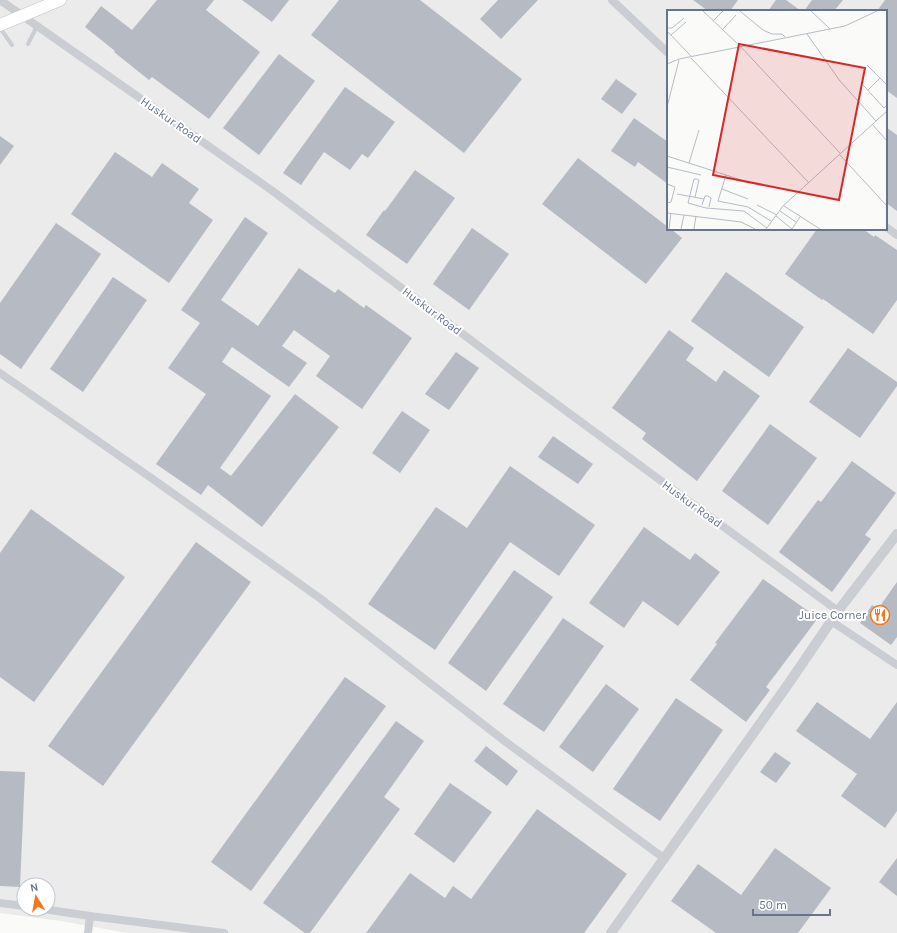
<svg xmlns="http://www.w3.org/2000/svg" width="897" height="933" font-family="Karla,sans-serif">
<rect width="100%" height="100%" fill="#fafaf8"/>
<!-- built -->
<path fill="#ebebeb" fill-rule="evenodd" d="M0 0H897V933H128L61 921 0 913ZM668 11H886V229H668ZM24 885H48V909H24Z"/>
<!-- building -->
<g fill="#b5bac3">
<polygon points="157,0 214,0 206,10 260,52 209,119 152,77 149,80 114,52 115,51 85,27 101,6 132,30"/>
<polygon points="242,0 289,0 272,22"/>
<polygon points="339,0 420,0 522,79 464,153 311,35"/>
<polygon points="498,0 538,0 501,39 480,19"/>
<polygon points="693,0 738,0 730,11 708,11"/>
<polygon points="776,0 786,0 801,11 768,11"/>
<polygon points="812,0 843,0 834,11 804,11"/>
<polygon points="885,0 897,0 897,98 886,90 886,11 877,11"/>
<polygon points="279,54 315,81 259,155 223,128"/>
<polygon points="616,79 637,94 622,114 601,99"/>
<polygon points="345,87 395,122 368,158 362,154 350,170 324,152 301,185 283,173"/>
<polygon points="634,118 668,142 668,184 638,162 635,167 611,151"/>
<polygon points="886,127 897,135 897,211 886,203"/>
<polygon points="0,136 14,146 0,165"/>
<polygon points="115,152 152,177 162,163 199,189 189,203 213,220 169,283 71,214"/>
<polygon points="578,158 668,227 668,229 671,229 682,238 646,284 542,204"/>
<polygon points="415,170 455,198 407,264 366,235 384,210 385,211"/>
<polygon points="245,217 268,233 221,300 258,326 299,268 335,293 338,289 364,308 366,305 412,338 362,409 316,376 330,356 294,330 282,346 307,363 289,387 232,347 222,362 271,396 220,468 231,476 295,394 339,427 262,527 208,485 201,495 156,464 206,394 168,368 200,323 181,310"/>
<polygon points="56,223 101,254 21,369 0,354 0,303"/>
<polygon points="472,228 509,254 469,310 433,284"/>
<polygon points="817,229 863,229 874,237 875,235 897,250 897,300 873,334 823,299 822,300 785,274"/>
<polygon points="726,272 804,327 769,377 691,321"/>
<polygon points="113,277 147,300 83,392 50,369"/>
<polygon points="669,330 694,348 686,360 716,382 724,370 760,396 697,481 642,439 646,433 612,408"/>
<polygon points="848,348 897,382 897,386 860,438 809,402"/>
<polygon points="456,352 479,368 449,410 425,394"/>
<polygon points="402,411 430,430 400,473 372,453"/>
<polygon points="770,424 817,458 768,525 722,491"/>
<polygon points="553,436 593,464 578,484 538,457"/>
<polygon points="852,461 896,493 865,535 871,539 832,592 779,552 818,500 821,502"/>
<polygon points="510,466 595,525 559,576 510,542 435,650 368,604 436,507 467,528"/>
<polygon points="31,509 125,577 34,702 0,677 0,553"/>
<polygon points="644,527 690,560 695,553 720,572 678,626 643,601 624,628 589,603"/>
<polygon points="196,542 251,582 103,786 48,746"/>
<polygon points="514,570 553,597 486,691 448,663"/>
<polygon points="763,579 818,618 766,687 770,690 746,722 690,680 717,644 715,643"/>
<polygon points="897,582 897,637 891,645 860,623 872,605 878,609"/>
<polygon points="563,618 604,646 544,732 503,704"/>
<polygon points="345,677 386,706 251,891 211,862"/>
<polygon points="606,684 639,709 593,772 559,747"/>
<polygon points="676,698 723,730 660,821 613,789"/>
<polygon points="817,702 870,739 897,702 897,811 885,828 841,796 857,774 796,731"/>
<polygon points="396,721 424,741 384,797 400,809 310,933 305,933 263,903"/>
<polygon points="486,746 518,771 507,786 474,761"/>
<polygon points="775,752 791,763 776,783 760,772"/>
<polygon points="0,771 25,772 20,887 0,886"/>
<polygon points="450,783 492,812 454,863 414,834"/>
<polygon points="537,809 627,874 584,933 366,933 410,873 445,898 453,886 471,899"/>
<polygon points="775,848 831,888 798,933 716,933 671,901 698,864 741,895"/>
<polygon points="897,858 897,896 879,882"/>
</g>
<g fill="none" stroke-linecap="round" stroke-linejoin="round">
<!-- secondary casing -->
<g stroke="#bcc0c6" stroke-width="13">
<polyline id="secondary" points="0,25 60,0"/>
</g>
<!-- service -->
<g stroke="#cacdd2" stroke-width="4">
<polyline points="0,28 12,45"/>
<polyline points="28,44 37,26"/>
</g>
<!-- minor -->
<g stroke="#cacdd2" stroke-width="8">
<polyline points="0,0 274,192 524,380 838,611"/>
<polyline points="612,0 668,53"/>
<polyline points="886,227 897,235"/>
<polyline points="0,373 157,482 321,599 506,742 665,859"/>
<polyline points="831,621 897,665"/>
<polyline points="0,903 24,906"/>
<polyline points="43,909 90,916"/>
<polyline points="88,933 90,916 224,933"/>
</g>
<!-- tertiary -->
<polyline stroke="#cacdd2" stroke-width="10" points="611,933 789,683 838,611 897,534"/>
<!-- secondary -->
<use href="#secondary" stroke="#fff" stroke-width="12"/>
</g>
<!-- icons -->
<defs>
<g id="restaurant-ring" transform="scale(1)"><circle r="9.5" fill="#fff" stroke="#f5771d" stroke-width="1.5"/><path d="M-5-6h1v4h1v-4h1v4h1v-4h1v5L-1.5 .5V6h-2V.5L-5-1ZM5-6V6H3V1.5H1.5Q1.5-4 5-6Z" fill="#f5771d"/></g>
</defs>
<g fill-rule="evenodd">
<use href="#restaurant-ring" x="880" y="615"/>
</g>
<g text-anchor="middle" stroke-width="4" stroke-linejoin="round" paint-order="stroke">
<!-- street labels -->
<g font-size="12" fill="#66748c" stroke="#fff">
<text transform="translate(171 120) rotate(35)" y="4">Huskur Road</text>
<text transform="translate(432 311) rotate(37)" y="4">Huskur Road</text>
<text transform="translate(692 504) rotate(36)" y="4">Huskur Road</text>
</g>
<!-- poi labels -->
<g font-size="12" fill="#66748c" stroke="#fff" text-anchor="end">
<text x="866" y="619">Juice Corner</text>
</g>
</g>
<!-- overview -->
<g transform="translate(667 10)">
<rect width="220" height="220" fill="#fafaf8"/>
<path fill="none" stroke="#b6bcc6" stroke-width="1" d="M36 1 74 37 173 143M73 1 96 20 105 24H115L118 27M144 1 163 19M47 10 56 1M0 18H5L17 8M56 19 69 5M0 21 24 46M140 24 173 71 209 111M4 25 19 12M24 48 142 173M0 54 12 49 178 16 210 1M200 55 220 75M196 75 217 98 220 95M201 80 213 68M0 97 12 50M205 114 220 131M172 144 220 196M0 146 59 165M22 153 32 120M0 157 34 165M83 173 59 165 51 191 81 197 104 211M0 174 8 177 4 192 0 193M55 179 81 189M10 184 37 189M28 187 32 170 30 169H27L21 193 39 198 77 201 100 218M35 195 38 186H41L44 188 42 197M90 195 110 205M117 196 153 219M113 201 129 212M0 203 74 212 88 219M109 206 125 219 133 207M2 219 4 203M14 219 17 205M27 219 29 206M99 219 116 196 220 101"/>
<path fill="#d62828" fill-opacity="0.15" stroke="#d62828" stroke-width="2" d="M72 34 198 58 172 190 46 165Z"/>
<rect width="220" height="220" fill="none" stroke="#66748c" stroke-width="2"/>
</g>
<!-- north arrow -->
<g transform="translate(36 897) rotate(349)"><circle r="19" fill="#ffffff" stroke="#c2c7d1"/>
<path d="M0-3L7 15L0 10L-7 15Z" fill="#f5771d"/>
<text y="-6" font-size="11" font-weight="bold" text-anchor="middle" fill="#66748c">N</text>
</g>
<!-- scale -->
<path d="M753 909v6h77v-6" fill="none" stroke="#66748c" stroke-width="2"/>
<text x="759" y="909" font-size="12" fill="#66748c" stroke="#ffffff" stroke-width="3" paint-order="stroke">50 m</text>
</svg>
